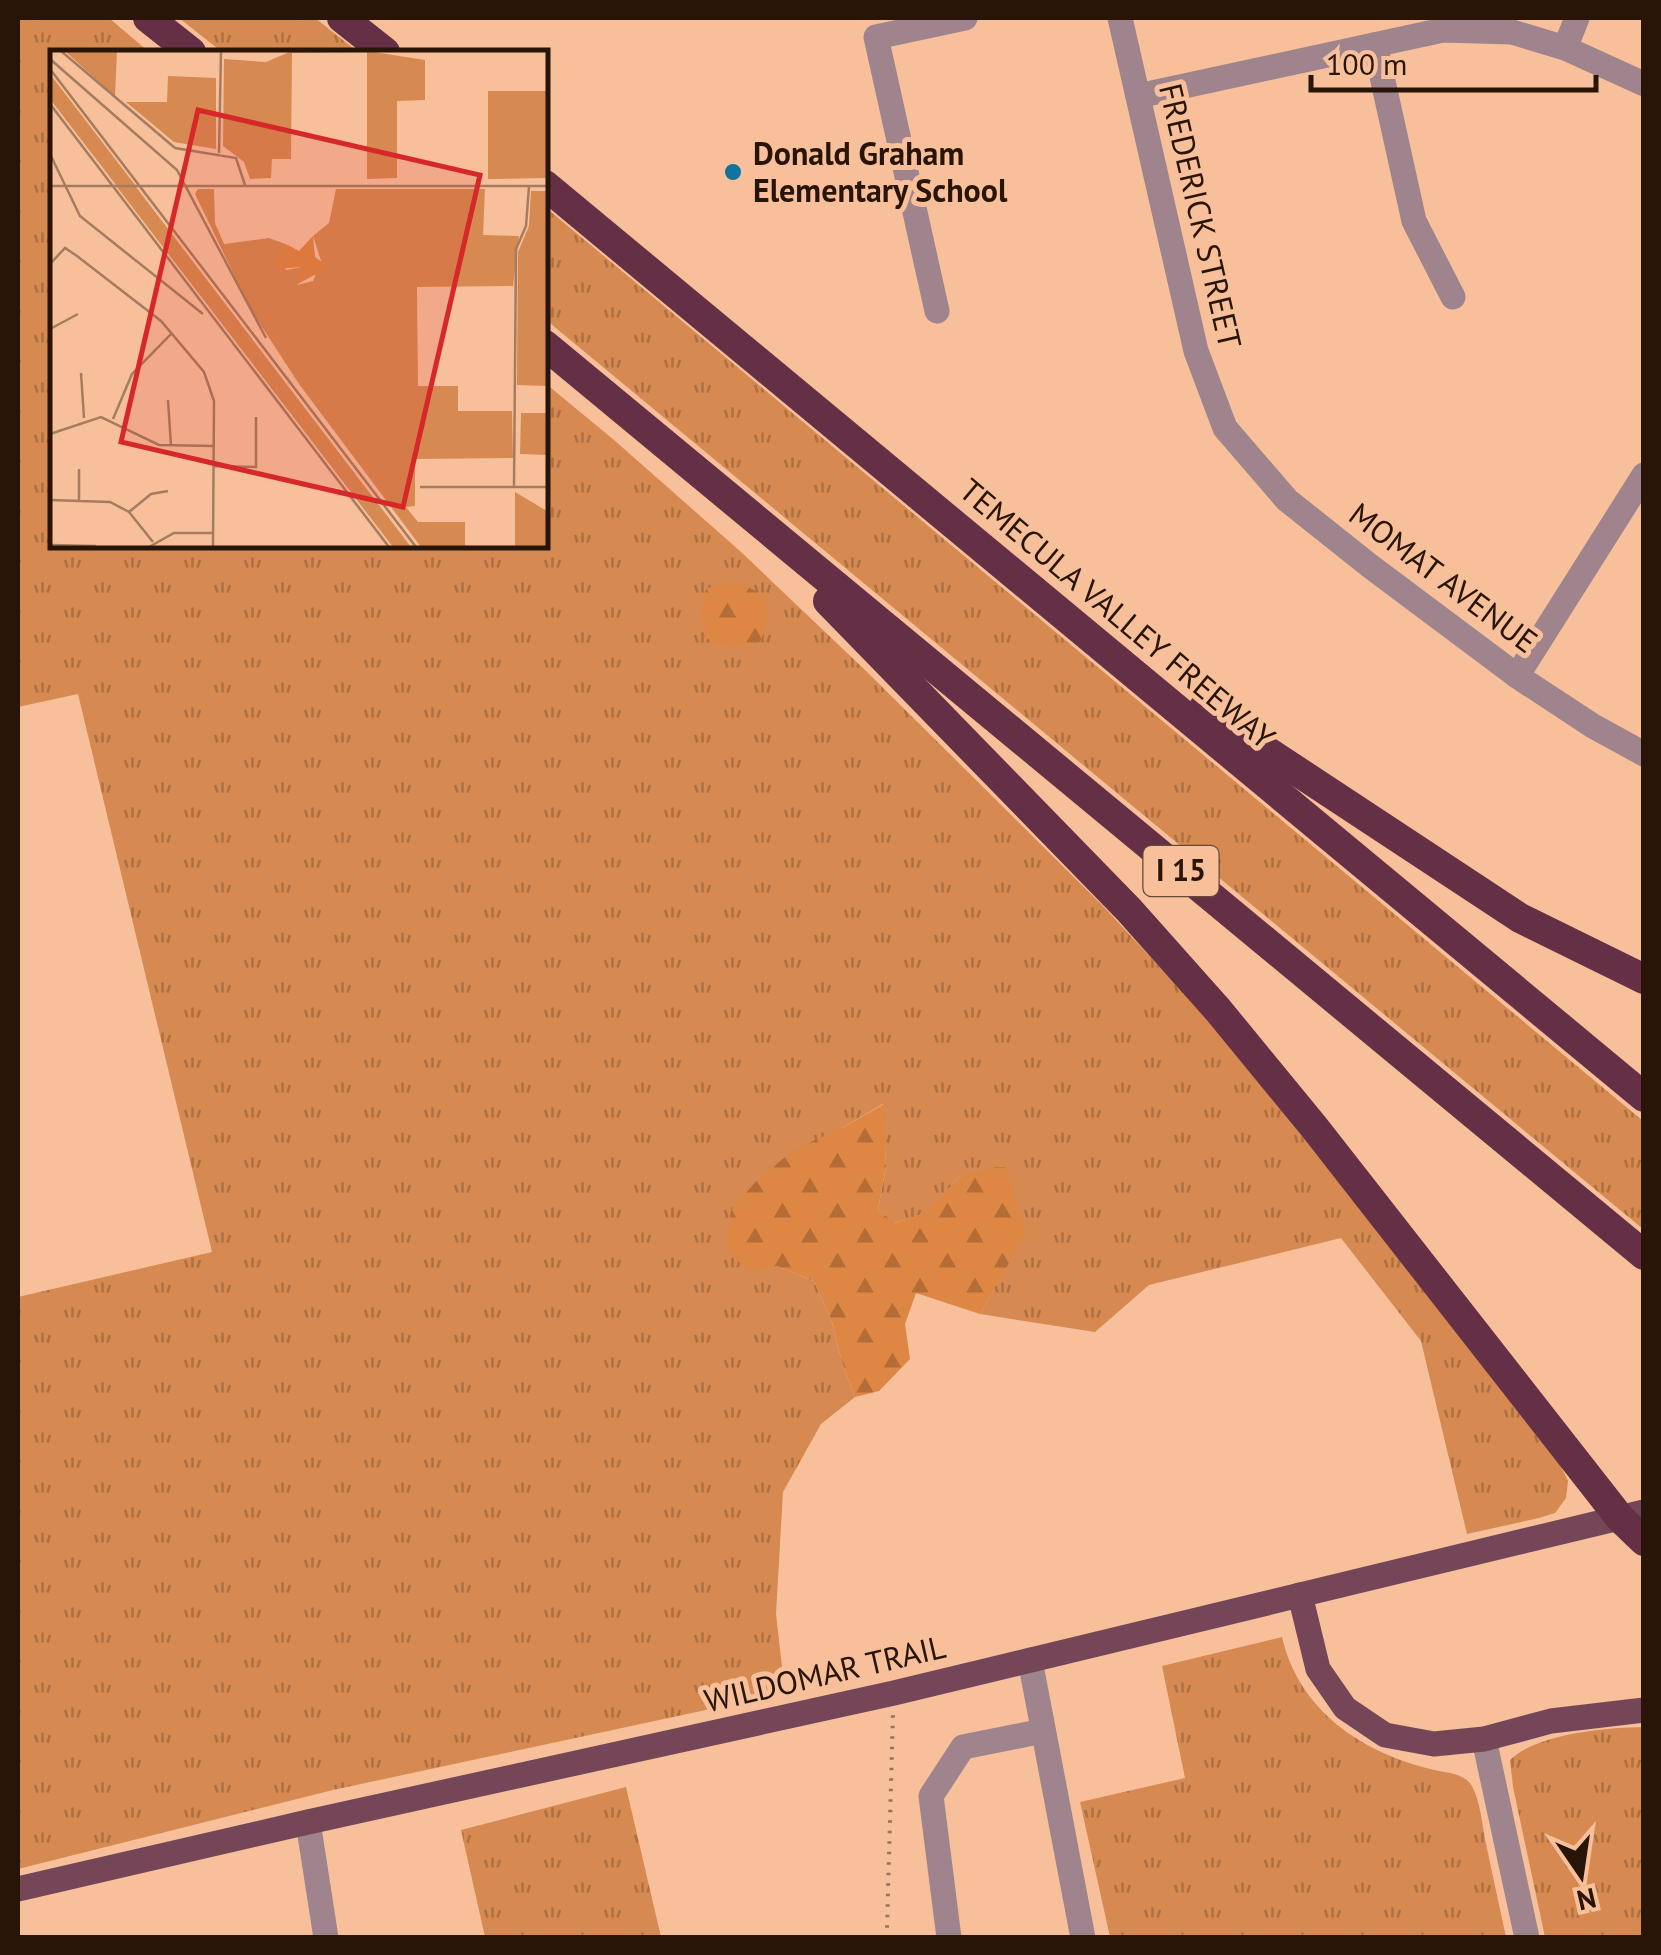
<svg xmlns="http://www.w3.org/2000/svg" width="1661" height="1955" font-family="'PT Sans',sans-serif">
<defs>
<pattern id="grass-tufts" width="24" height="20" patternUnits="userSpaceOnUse" patternTransform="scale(2.5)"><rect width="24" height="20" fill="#d68951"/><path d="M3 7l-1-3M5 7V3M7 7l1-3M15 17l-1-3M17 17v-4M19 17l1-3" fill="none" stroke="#ae6f41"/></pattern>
<pattern id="forest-firs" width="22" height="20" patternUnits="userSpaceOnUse" patternTransform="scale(2.5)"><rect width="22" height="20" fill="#de8744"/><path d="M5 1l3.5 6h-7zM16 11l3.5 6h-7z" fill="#b46d37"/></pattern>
</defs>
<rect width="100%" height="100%" fill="#f7c09a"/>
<!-- grass -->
<g fill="url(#grass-tufts)">
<polygon points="18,18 109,18 149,52 52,52 52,545 545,545 545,383 614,440 740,551 865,670 1103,906 1195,1005 1252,1073 1557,1458 1568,1481 1566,1498 1555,1513 1539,1518 1467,1534 1421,1341 1341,1238 1149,1285 1095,1332 980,1314 1025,1233 961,1176 924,1214 894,1223 878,1210 886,1166 883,1104 842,1128 777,1266 814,1281 832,1322 841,1359 855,1397 821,1424 783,1492 776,1614 785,1693 333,1790 18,1869 18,1297 212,1252 78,694 18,707"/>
<polygon points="179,18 315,18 358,52 222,52"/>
<polygon points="545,207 1643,1121 1643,1229 545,319"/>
<path d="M1282 1637C1299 1711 1362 1752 1430 1769 1444 1773 1464 1772 1472 1786 1480 1801 1482 1822 1485 1839 1492 1872 1499 1905 1506 1937H1110L1080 1802 1185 1778 1162 1666Z"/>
<path d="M1643 1727V1937H1545L1513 1787 1510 1760C1538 1733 1606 1728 1643 1727Z"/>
<polygon points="626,1787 661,1937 485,1937 461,1830"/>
</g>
<!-- forest -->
<g fill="url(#forest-firs)">
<path d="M733 583C770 590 774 610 760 642 740 646 722 649 705 637 701 619 699 605 707 588Z"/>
<polygon points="884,1104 886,1166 878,1210 895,1223 924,1213 961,1176 995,1167 1005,1167 1026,1233 980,1314 916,1293 905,1324 910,1359 879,1391 855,1397 841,1359 832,1322 814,1281 777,1266 747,1272 726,1246 731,1210 758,1179 795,1149 842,1128"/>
</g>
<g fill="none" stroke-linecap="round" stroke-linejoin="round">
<!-- path -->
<polyline stroke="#997257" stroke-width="4" stroke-dasharray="2.5 8" stroke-linecap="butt" points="889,1938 887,1928 893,1712"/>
<!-- minor -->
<g stroke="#9f838d" stroke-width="25">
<polyline points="1120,18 1196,351 1225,428 1287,500 1370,566 1517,676 1593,726 1644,754"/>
<polyline points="1375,45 1414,221 1453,297"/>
<polyline points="1565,48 1577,18"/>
<polyline points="1138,96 1443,30 1512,32 1565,48 1644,84"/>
<polyline points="937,311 876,37 965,18"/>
<polyline points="1517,676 1644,475"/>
<polyline points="1030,1660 1083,1938"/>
<polyline points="1484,1739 1527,1938"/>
<polyline points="308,1822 326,1938"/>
<polyline points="949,1938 931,1796 963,1747 1043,1731"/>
</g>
<!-- major -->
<g stroke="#754658" stroke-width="25">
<polyline points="1300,1595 1318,1669 1345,1708 1385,1735 1434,1744 1484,1739 1551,1721 1644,1710"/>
<polyline points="18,1889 308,1822 894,1693 1644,1512"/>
</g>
<!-- highway -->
<g stroke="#653046" stroke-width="30">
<polyline points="148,18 191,52"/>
<polyline points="342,18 385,52"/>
<polyline points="545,185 1644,1097"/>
<polyline points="545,345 1644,1255"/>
<polyline points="828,601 1129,910 1218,1010 1314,1127 1620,1518 1644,1541"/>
<polyline points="1203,709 1520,918 1644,979"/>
</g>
</g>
<!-- markers -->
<circle fill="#0f729f" stroke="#f7c09a" stroke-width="4" cx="733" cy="172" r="10"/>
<g text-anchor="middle" stroke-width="10" stroke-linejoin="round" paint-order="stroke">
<!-- shield labels -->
<rect fill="#f7c09a" stroke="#674833" stroke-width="2.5" x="1143.5" y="846" width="75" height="50" rx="8"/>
<g font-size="30" font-weight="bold" fill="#291507">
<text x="1181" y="881">I 15</text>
</g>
<!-- poi labels -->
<g font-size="32" font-weight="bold" fill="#291507" stroke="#f7c09a" text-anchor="start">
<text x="753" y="165">Donald Graham<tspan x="753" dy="37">Elementary School</tspan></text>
</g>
<!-- street labels -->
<g font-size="32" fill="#291507" stroke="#f7c09a">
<text transform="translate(1200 216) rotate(77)" y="11">FREDERICK STREET</text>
<text transform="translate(1443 578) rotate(37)" y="11">MOMAT AVENUE</text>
<text transform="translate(1117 614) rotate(40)" y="11">TEMECULA VALLEY FREEWAY</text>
<text transform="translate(825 1674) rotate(-13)" y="11">WILDOMAR TRAIL</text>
</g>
</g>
<!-- overview -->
<g transform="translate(50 50)">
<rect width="498" height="498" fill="#f7c09a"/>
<path d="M15 1H67L65 47ZM242 1H317L375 10V50L347 51V128L317 129V2L242 3 241 109H222L221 128 200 129 194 112 173 96 174 9 216 12ZM0 24 85 135H66L0 49ZM118 26 166 28V99L124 92 76 52H117ZM438 41H497V128L438 129ZM67 137H86L361 497H343ZM148 139H164L165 173 174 194 219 188 238 195 228 207 236 220 252 217 247 235 263 231 271 211 263 186 279 173 286 139H435L433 185 469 186 463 236 367 237 368 336H408V361H462L463 408 365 409V456L356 457 368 472H415V497H371L249 334 201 260 145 144ZM481 141H497V336L467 335 468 202 479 176ZM471 363H497V405L470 404ZM465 442 497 461V497H465Z" fill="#d68951"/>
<path d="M263 186 265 207 279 217 246 235 251 217 228 219 227 207 238 195 249 201Z" fill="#de8744"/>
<path fill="none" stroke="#a57c5f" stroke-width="2.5" d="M11 1 125 98 186 108 195 135M0 9 127 120 216 288M0 19 366 497M0 54 339 497M169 103 171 1M0 104 30 166 153 264M0 136H498M0 214 15 198 27 206 111 271 154 322 164 351 163 497M0 279 28 264M31 323 34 368M118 350 121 396M63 369 82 324 122 283M0 384 51 367 109 395 164 396M164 416 206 417V367M464 436 466 199 476 176 479 136M370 437H498M0 450 60 452 79 462 103 492M29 450V419M79 462 101 444 118 441M0 495 46 496M99 497 124 483H163"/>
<path fill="#d62828" fill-opacity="0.15" stroke="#d62828" stroke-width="5" d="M148 60 430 125 353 457 71 392Z"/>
<rect width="498" height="498" fill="none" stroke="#291507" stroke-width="5"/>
</g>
<!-- border -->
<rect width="1661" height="1955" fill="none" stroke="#291507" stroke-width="40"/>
<!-- north arrow -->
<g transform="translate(1581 1875) rotate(167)" stroke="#f7c09a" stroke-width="8" paint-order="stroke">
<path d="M0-8L18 38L0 25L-18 38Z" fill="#291507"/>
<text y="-15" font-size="28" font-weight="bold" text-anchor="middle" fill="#291507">N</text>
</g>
<!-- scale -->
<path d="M1311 75v15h285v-15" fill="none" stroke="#291507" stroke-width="5"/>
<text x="1326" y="75" font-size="30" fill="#291507" stroke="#f7c09a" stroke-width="8" paint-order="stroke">100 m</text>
</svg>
